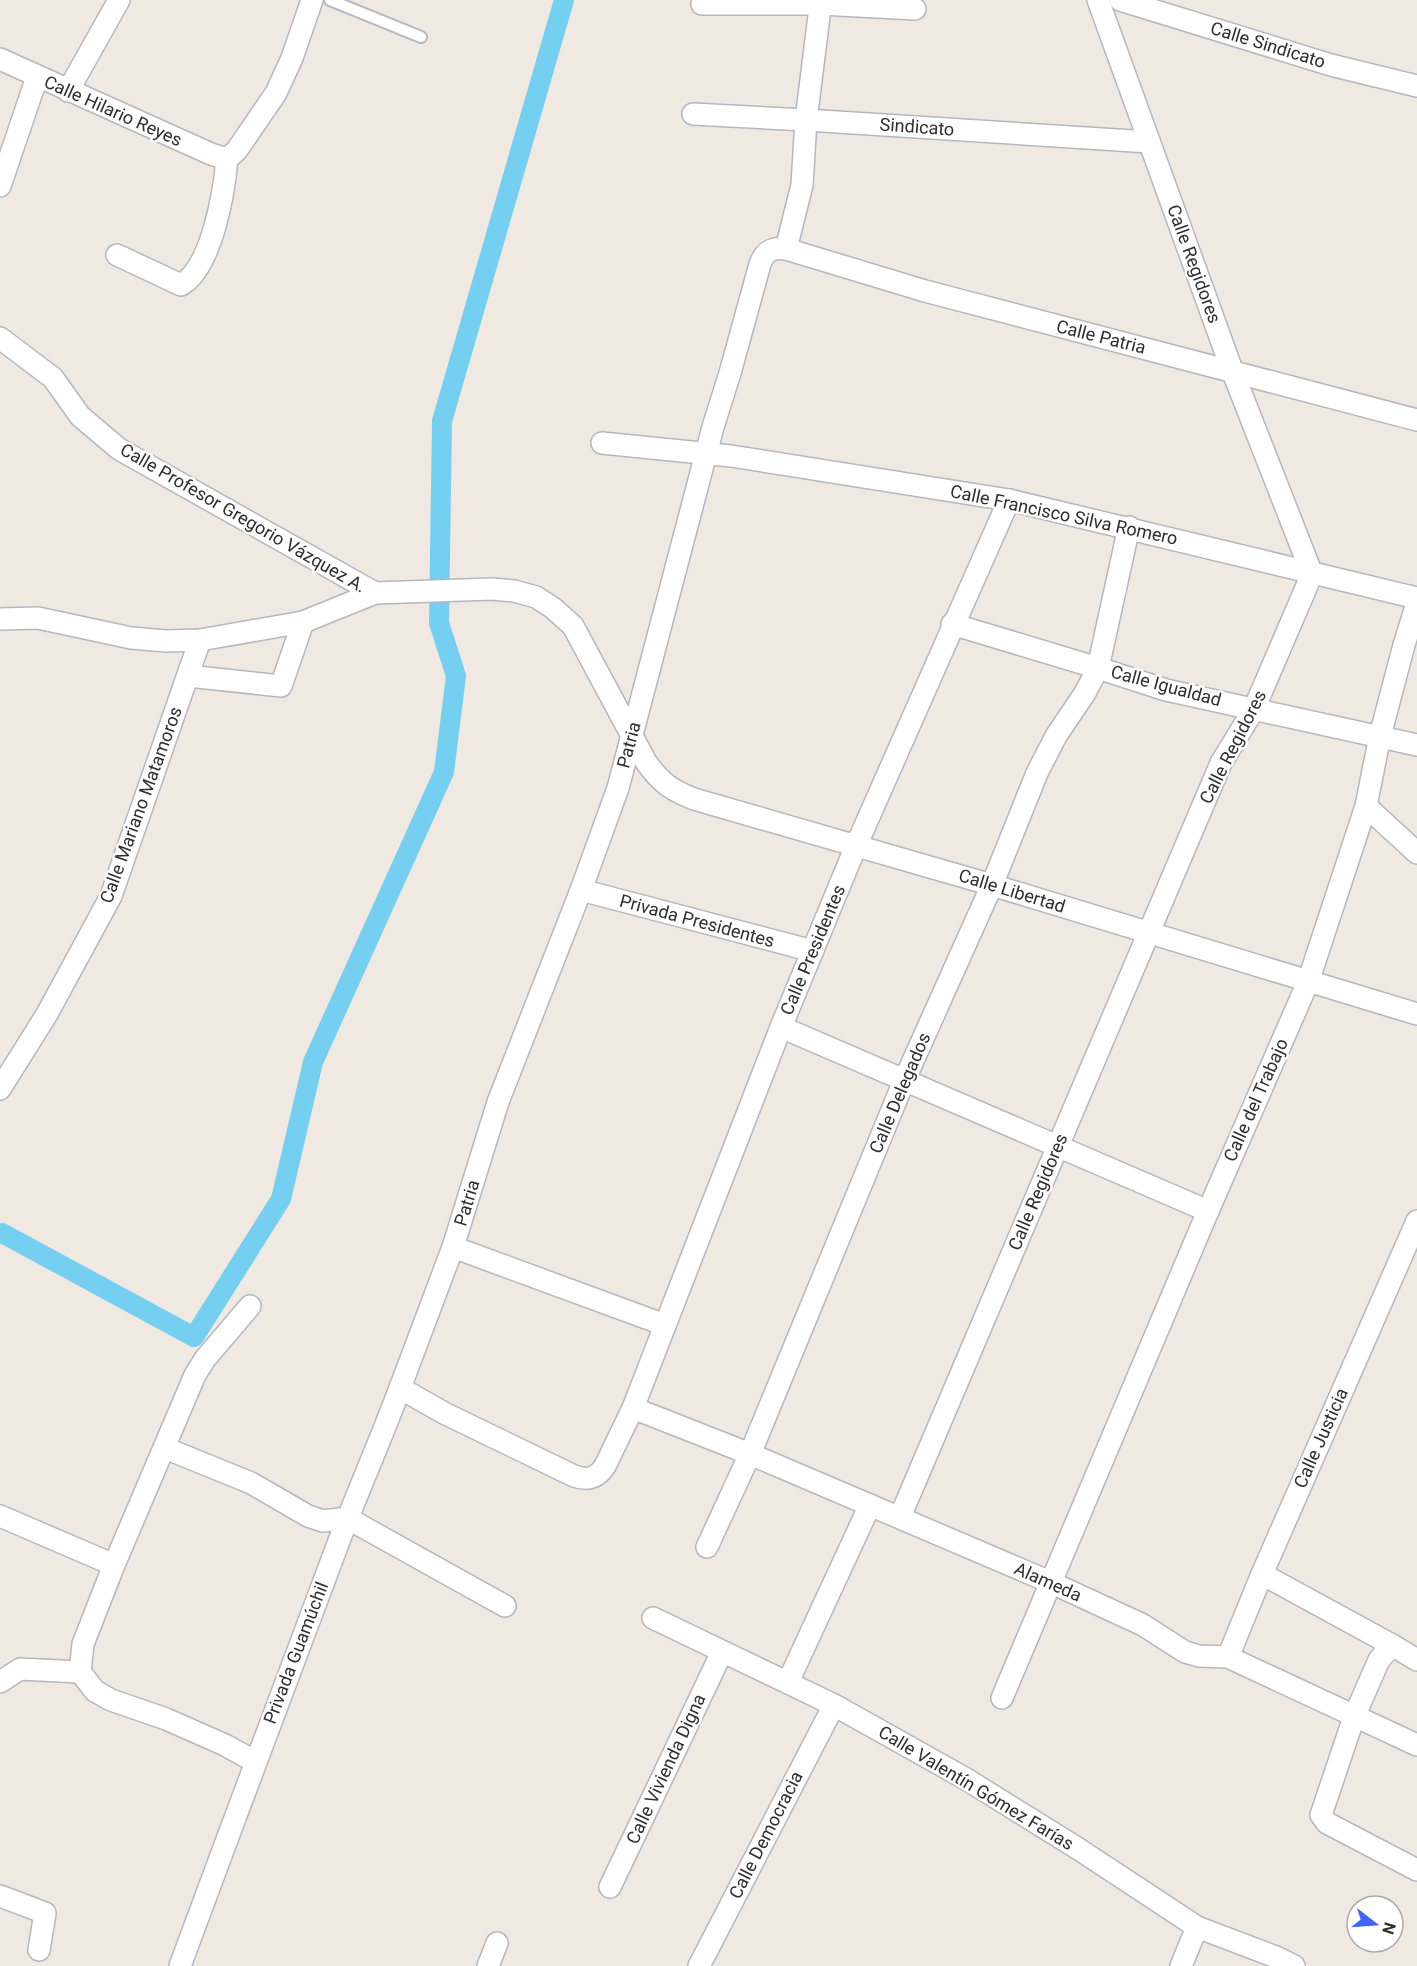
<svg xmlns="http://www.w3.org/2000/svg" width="1417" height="1966" font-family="Roboto,sans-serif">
<rect width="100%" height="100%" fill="#efe9e1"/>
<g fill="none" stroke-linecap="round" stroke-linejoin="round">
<!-- canal -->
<polyline stroke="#75cff0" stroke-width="20" points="0,1234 2,1233 194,1337 281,1199 313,1062 444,772 456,676 439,623 442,421 564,0"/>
<!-- lane casing -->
<g stroke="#b4b7c1" stroke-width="14">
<polyline id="lane" points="330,0 421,37"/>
</g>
<!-- street casing -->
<g stroke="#b4b7c1" stroke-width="24">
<g id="street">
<polyline points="1120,0 1331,65 1417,86"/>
<polyline points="702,4 820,4 915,9"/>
<polyline points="0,59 211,154 227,159"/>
<polyline points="68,91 119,0"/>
<polyline points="693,114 806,120 1149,142"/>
<polyline points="0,186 37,77"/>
<polyline points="786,249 802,185 806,120 821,0"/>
<path d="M117 255 181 285C212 267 224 193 227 159L237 150 276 93 292 58 312 0"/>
<path d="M0 338 53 378 80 416 119 449 375 593 492 589 514 591 536 597 553 608 573 626 646 762C661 783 671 790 694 799L992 885 1417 1014"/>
<polyline points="602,443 731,456 1009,500 1417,598"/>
<polyline points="0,619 38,618 131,638 166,641 200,640 303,622 375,593"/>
<polyline points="952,624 1098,668 1129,527"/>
<polyline points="188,676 281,686 303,622"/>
<polyline points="1366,806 1417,853"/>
<polyline points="581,890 813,951"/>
<polyline points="781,1027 1208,1211"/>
<polyline points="0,1089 47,1014 111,896 200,640"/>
<polyline points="453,1247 665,1325"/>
<polyline points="250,1306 205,1359 195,1375 114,1565 83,1644 80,1672 95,1691 111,1700 166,1719 225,1745 254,1761"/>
<path d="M400 1388 453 1247 498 1102 581 890 618 788 713 427 730 373 760 264C765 251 772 247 786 249L925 291 1417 420"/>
<polyline points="633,1408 750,1454 1050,1582 1143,1625 1185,1652 1199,1656 1228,1657 1417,1745"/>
<polyline points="165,1448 251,1483 308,1516 323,1521 347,1518 505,1606"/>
<polyline points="0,1516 114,1565"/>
<polyline points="900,1517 1221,763 1254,709 1312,574 1232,370 1098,0"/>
<polyline points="707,1547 750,1454 904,1081 992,885 1037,773 1056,736 1085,693 1098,668 1166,690 1417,745"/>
<polyline points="1262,1574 1392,1645"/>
<polyline points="653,1618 834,1705 966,1779 1077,1848 1197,1927 1276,1957 1294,1966"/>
<polyline points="1228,1657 1262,1574 1417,1221"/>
<polyline points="1417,1660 1392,1645 1379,1660 1354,1717 1321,1815 1327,1823 1417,1870"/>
<polyline points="0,1682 20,1669 80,1672"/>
<polyline points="788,1682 870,1505"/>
<polyline points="1002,1698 1208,1211 1308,982 1366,806 1380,736 1404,645 1417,603"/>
<polyline points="610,1887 722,1652"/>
<polyline points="0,1896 45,1913 39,1950"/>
<path d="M180 1966C232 1827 283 1687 336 1549 356 1495 380 1442 400 1388L444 1413 574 1476C588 1481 597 1478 605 1466L633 1408 781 1027 856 846 1009 500"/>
<polyline points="488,1966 497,1943"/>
<polyline points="699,1966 834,1705"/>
<polyline points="1181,1966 1197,1927"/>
</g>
</g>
<!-- lane -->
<use href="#lane" stroke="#fff" stroke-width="10"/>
<!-- street -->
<use href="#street" stroke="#fff" stroke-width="21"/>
</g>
<g text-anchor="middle" stroke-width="5" stroke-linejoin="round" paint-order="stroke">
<!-- street labels -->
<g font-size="18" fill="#2e2e2e" stroke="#fff">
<text transform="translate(1268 45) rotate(17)" y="6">Calle Sindicato</text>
<text transform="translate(113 111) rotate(24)" y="6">Calle Hilario Reyes</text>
<text transform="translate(917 127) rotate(4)" y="6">Sindicato</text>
<text transform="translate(1194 264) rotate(70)" y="6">Calle Regidores</text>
<text transform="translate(1101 337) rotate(14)" y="6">Calle Patria</text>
<text transform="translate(1064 515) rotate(12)" y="6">Calle Francisco Silva Romero</text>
<text transform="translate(243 518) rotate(30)" y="6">Calle Profesor Gregorio Vázquez A.</text>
<text transform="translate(1166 686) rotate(15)" y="6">Calle Igualdad</text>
<text transform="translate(629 745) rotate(-75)" y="6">Patria</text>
<text transform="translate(1233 747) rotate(-63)" y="6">Calle Regidores</text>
<text transform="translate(141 805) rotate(-70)" y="6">Calle Mariano Matamoros</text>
<text transform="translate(1012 891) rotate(17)" y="6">Calle Libertad</text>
<text transform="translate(697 921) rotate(15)" y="6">Privada Presidentes</text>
<text transform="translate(813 950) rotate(-67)" y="6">Calle Presidentes</text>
<text transform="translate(900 1093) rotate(-67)" y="6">Calle Delegados</text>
<text transform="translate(1256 1100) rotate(-66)" y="6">Calle del Trabajo</text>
<text transform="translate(1038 1192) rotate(-67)" y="6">Calle Regidores</text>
<text transform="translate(467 1203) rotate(-73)" y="6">Patria</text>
<text transform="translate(1321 1438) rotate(-66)" y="6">Calle Justicia</text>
<text transform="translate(1048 1582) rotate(24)" y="6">Alameda</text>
<text transform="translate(296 1653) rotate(-69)" y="6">Privada Guamúchil</text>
<text transform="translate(666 1769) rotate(-65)" y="6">Calle Vivienda Digna</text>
<text transform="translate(976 1788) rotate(31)" y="6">Calle Valentín Gómez Farías</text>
<text transform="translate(766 1835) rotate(-63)" y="6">Calle Democracia</text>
</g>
</g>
<!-- north arrow -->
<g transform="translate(1375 1924) rotate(107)"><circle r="28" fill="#ffffff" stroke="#ababab" stroke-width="1.5"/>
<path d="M0-4.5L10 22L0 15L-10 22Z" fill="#4264fb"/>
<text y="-9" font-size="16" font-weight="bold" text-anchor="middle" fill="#2e2e2e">N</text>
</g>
</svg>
